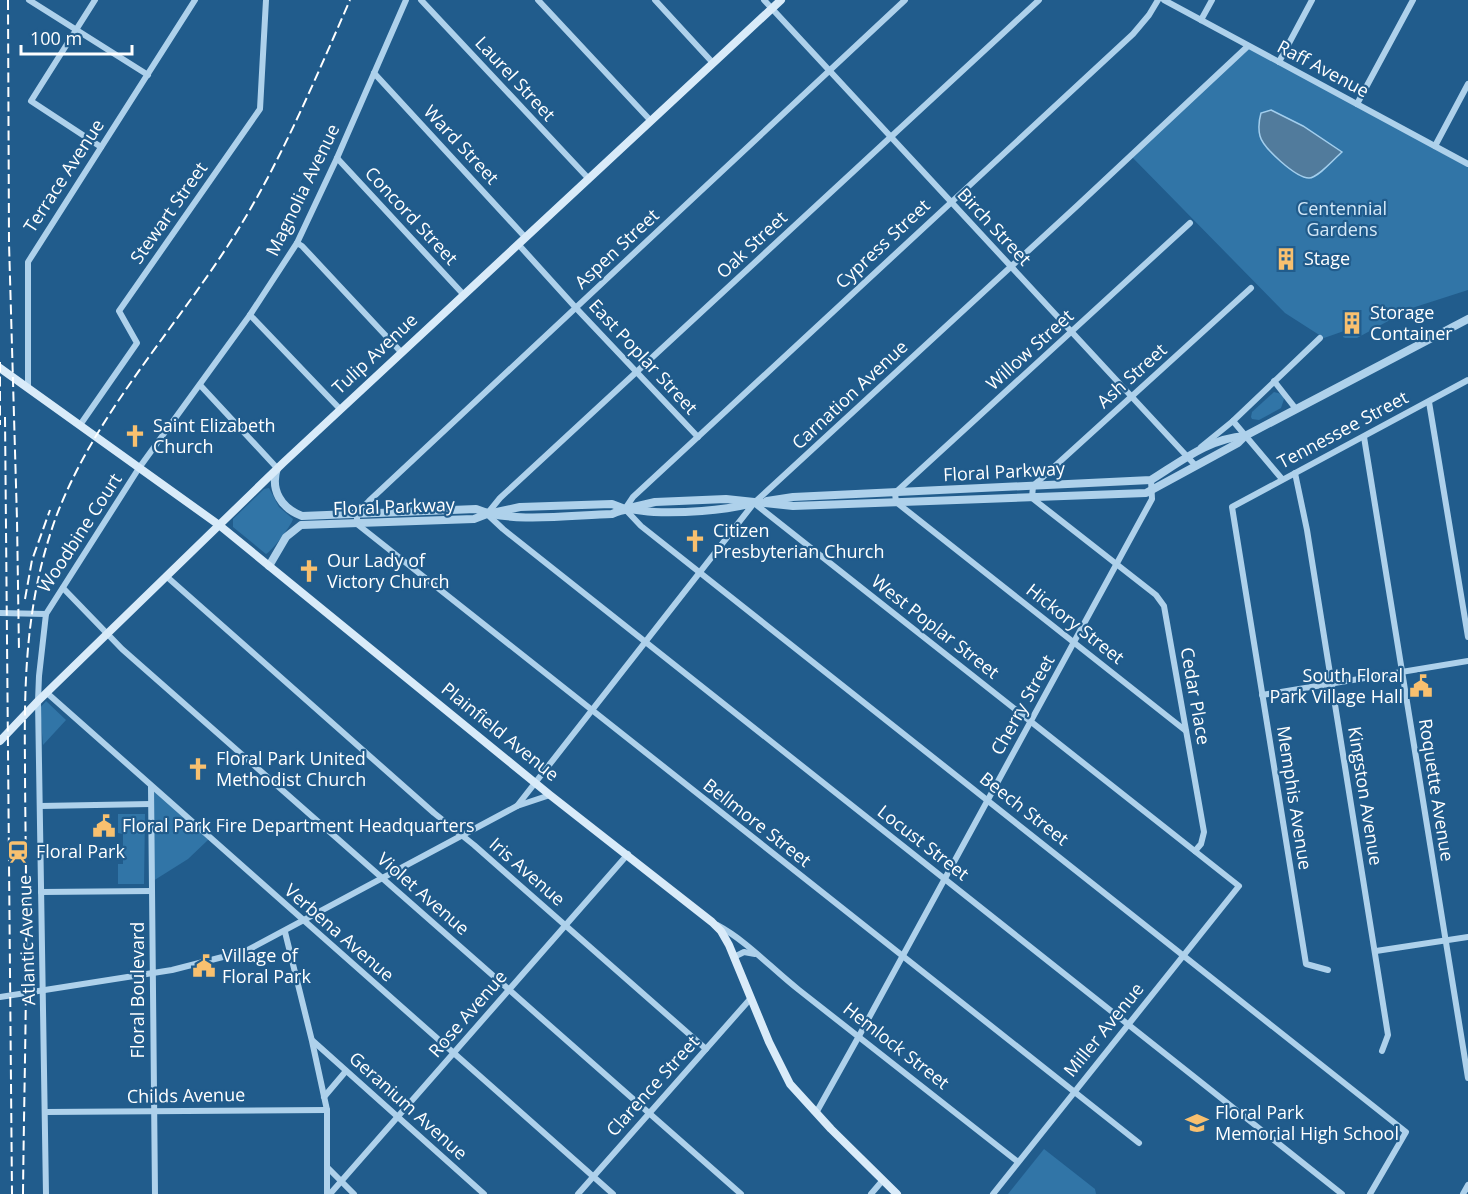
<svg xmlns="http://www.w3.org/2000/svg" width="1468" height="1194" font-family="'Open Sans',sans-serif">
<rect width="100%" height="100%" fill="#215c8c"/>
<!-- green -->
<g fill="#3175a7">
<polygon points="1248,46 1468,167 1468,290 1412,308 1357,338 1345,338 1343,337 1344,331 1324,338 1285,313 1131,156"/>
<polygon points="1274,392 1282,394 1284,399 1281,408 1259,420 1252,419 1251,417 1252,412"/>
<path d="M269 488 279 507 293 519C291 526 272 551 266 554L233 527V519L264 489Z"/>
<polygon points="46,701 66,720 43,745 40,708"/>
<polygon points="152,789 209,839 188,859 153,881"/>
<polygon points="118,814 145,814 144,884 118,884 118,864 123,864 123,834 118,833"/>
<polygon points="1044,1149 1095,1189 1096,1194 1008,1194"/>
</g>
<!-- water -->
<path fill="#517b9c" stroke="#a2ceed" stroke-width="1.5" d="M1271 110 1303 126 1342 152C1335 158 1318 178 1309 178 1296 178 1263 148 1260 136 1258 128 1259 120 1261 113Z"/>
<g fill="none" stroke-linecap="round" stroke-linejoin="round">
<!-- minor -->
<g stroke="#aed1eb" stroke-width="6">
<polyline points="29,0 148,75"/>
<polyline points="95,0 31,101 101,147"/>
<polyline points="421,0 588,178"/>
<polyline points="538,0 651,121"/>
<polyline points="655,0 713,63"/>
<polyline points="764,0 1195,465"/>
<polyline points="905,0 369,501 357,514 357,524 1139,1143"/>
<polyline points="1039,0 500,498 487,514 503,529 1342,1194"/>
<polyline points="1158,0 1149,15 1133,34 633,497 625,509 641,526 1406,1132 1370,1194"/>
<polyline points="1164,0 1468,164"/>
<polyline points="1201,20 1212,0"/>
<polyline points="1279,62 1312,0"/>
<polyline points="374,73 525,237"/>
<polyline points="1357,104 1413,0"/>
<polyline points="1435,146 1468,84"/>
<polyline points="337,158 463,294"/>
<polyline points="297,243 302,246 401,352"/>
<polyline points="518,244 576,308 698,437"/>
<polyline points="250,315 340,409"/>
<polyline points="1274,381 1296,409"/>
<polyline points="200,385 277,468"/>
<polyline points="28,388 28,262 195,0"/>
<polyline points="1429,402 1468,637"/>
<polyline points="1233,421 1282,479"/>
<polyline points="80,425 137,343 119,311 260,109 266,0"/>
<polyline points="1364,437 1468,1078"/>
<polyline points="1201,447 1233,421 1320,338"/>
<polyline points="1295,473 1307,530 1388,1035 1382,1051"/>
<polyline points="754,503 1239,886 993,1194"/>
<polyline points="166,576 434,813 474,845 706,1049"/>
<polyline points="63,588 122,649 741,1194"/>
<polyline points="0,613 46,614"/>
<polyline points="47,693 613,1194"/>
<polyline points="1262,695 1468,661"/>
<polyline points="1186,731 896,502 895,493 1190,223"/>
<polyline points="151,787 155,1194"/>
<polyline points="40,806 151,804"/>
<polyline points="517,806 550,795"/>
<polyline points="1195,851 1201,844 1204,832 1164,606 1156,595 1032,498 1033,486 1251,288"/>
<polyline points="41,892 152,891"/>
<path d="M717 925C747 941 772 969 799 990 872 1047 945 1104 1018 1162"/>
<polyline points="285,932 312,1041 327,1110 327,1194"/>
<polyline points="1376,951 1468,937"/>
<polyline points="734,957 744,952 755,954"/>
<polyline points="1328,970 1306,964 1232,507 1468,380"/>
<polyline points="0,997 172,970 246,951 517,806 754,503 1078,205 1248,46"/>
<polyline points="313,1041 484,1194"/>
<polyline points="324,1097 346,1071"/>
<polyline points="45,1112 327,1110"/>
<polyline points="816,1113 859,1036 1152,499 1151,480"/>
<polyline points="328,1168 354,1194"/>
<polyline points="46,1194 38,701 39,676 46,614 139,468 250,315 297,243 337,158 406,0"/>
<polyline points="330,1194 628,854"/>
<polyline points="578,1194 751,998"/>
<polyline points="871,1194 883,1180"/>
<polyline points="1463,1194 1468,1185"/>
</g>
<!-- tertiary -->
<g stroke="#aed1eb" stroke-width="8">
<path d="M277 468C270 490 281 508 302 516L476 509C512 524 572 515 612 514 631 506 635 511 654 512 683 513 721 511 749 504"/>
<path d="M767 501 793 497 1151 480C1180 462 1210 438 1245 436"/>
<polyline points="269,566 286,537 301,525 474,519 487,514 520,507 612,504 625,509 655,502 726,499 793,506 1146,493 1238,443 1245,436 1468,319"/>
</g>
<!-- secondary -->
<g stroke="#d9ebf9" stroke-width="8">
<polyline points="0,368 219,525 550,795 712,922 721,931 729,945 769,1042 790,1084 831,1129 897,1194"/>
<polyline points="0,741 38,701 283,463 781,0"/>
</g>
<!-- rail -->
<g stroke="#fff" stroke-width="2" stroke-dasharray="10 4.5" stroke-linecap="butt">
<polyline points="8,0 9,243 17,520 19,651"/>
<polyline points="0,362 0,425"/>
<polyline points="5,417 12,1194"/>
<polyline points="25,599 32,560 50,510"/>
<path d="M23 1194C24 1093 27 993 26 892 26 849 25 807 25 764 24 677 26 600 56 517 94 417 169 336 227 247 278 169 313 84 350 0"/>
</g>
</g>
<!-- icons -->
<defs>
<g id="building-bare" transform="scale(1.8)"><path d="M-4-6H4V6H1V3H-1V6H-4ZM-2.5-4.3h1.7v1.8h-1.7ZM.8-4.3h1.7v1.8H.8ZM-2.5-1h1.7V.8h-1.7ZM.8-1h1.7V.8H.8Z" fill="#f8c06f" stroke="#215c8c" stroke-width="2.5" paint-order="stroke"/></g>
<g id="church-bare" transform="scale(1.8)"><path d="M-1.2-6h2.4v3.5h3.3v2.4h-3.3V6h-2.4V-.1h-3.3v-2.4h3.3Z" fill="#f8c06f" stroke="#215c8c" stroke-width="2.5" paint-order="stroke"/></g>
<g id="civic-bare" transform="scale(1.8)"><path d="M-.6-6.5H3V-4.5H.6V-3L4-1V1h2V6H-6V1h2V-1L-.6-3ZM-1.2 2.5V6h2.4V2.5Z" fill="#f8c06f" stroke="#215c8c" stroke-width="2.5" paint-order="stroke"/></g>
<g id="station-bare" transform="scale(1.8)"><path d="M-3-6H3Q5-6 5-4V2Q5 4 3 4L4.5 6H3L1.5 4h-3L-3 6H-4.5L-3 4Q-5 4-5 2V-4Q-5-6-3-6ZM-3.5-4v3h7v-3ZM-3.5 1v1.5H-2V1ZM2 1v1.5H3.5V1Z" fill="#f8c06f" stroke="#215c8c" stroke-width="2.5" paint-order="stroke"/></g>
<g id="school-bare" transform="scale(1.8)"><path d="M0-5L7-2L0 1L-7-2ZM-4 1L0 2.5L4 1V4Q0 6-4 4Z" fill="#f8c06f" stroke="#215c8c" stroke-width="2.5" paint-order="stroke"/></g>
</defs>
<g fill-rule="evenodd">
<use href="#building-bare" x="1286" y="259"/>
<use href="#building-bare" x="1352" y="323"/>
<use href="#church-bare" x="135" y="436"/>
<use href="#church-bare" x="695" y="541"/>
<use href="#church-bare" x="309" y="571"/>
<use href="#civic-bare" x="1421" y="686"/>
<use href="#church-bare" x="198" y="769"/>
<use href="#civic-bare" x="104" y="826"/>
<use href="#station-bare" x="18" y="852"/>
<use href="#civic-bare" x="204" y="966"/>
<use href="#school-bare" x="1197" y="1123"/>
</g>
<g text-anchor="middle" stroke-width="4.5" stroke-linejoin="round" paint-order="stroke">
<!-- street labels -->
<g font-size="18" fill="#fff" stroke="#215c8c">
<text transform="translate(1323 69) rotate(28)" y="6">Raff Avenue</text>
<text transform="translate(515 79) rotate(47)" y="6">Laurel Street</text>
<text transform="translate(461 145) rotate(47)" y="6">Ward Street</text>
<text transform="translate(64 176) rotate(-57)" y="6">Terrace Avenue</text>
<text transform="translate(303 190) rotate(-64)" y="6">Magnolia Avenue</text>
<text transform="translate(169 213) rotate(-55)" y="6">Stewart Street</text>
<text transform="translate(411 216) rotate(47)" y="6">Concord Street</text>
<text transform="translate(994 227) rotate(47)" y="6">Birch Street</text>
<text transform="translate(883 244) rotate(-43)" y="6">Cypress Street</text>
<text transform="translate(752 245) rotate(-43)" y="6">Oak Street</text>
<text transform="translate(617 249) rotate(-43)" y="6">Aspen Street</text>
<text transform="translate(1030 350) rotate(-42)" y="6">Willow Street</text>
<text transform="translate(375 354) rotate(-43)" y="6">Tulip Avenue</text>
<text transform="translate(643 357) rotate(47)" y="6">East Poplar Street</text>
<text transform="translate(1132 376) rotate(-42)" y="6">Ash Street</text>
<text transform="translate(850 395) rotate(-43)" y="6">Carnation Avenue</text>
<text transform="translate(1343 430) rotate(-28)" y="6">Tennessee Street</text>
<text transform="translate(1004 472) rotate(-3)" y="6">Floral Parkway</text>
<text transform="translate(394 507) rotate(-2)" y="6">Floral Parkway</text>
<text transform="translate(80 533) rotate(-57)" y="6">Woodbine Court</text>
<text transform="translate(1075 624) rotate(38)" y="6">Hickory Street</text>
<text transform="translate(935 627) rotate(38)" y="6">West Poplar Street</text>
<text transform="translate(1195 696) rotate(80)" y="6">Cedar Place</text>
<text transform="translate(1023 705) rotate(-61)" y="6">Cherry Street</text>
<text transform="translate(500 732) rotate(39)" y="6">Plainfield Avenue</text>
<text transform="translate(1436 790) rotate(81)" y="6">Roquette Avenue</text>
<text transform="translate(1365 796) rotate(81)" y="6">Kingston Avenue</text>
<text transform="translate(1294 798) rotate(81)" y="6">Memphis Avenue</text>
<text transform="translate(1024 809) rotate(38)" y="6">Beech Street</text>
<text transform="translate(757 823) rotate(38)" y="6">Bellmore Street</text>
<text transform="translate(923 843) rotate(38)" y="6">Locust Street</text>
<text transform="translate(527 872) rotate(41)" y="6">Iris Avenue</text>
<text transform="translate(423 894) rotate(41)" y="6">Violet Avenue</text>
<text transform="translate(339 933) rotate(41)" y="6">Verbena Avenue</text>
<text transform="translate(27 940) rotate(-92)" y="6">Atlantic Avenue</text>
<text transform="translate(138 990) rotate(-90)" y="6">Floral Boulevard</text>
<text transform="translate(468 1014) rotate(-49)" y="6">Rose Avenue</text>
<text transform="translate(1104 1030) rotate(-51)" y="6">Miller Avenue</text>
<text transform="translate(896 1046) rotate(38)" y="6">Hemlock Street</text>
<text transform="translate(653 1086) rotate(-48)" y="6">Clarence Street</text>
<text transform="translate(186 1096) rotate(-1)" y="6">Childs Avenue</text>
<text transform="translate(408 1106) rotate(42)" y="6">Geranium Avenue</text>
</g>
<!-- park labels -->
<g font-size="18" fill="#d3e8f8" stroke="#215c8c">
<text x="1342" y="215">Centennial<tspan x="1342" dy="21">Gardens</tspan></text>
</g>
<!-- poi labels -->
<g font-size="18" fill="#fff" stroke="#215c8c" text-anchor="start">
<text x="1304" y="265">Stage</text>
<text x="1370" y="319">Storage<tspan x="1370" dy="21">Container</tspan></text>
<text x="153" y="432">Saint Elizabeth<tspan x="153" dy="21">Church</tspan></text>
<text x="713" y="537">Citizen<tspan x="713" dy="21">Presbyterian Church</tspan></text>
<text x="327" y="567">Our Lady of<tspan x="327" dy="21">Victory Church</tspan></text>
<text x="1403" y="682" text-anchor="end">South Floral<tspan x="1403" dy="21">Park Village Hall</tspan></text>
<text x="216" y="765">Floral Park United<tspan x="216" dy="21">Methodist Church</tspan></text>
<text x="122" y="832">Floral Park Fire Department Headquarters</text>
<text x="36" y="858">Floral Park</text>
<text x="222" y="962">Village of<tspan x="222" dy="21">Floral Park</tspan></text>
<text x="1215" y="1119">Floral Park<tspan x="1215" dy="21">Memorial High School</tspan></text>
</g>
</g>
<!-- scale -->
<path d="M21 45v9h111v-9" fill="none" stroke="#ffffff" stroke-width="3"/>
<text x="30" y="45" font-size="18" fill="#ffffff" stroke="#215c8c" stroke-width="4.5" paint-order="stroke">100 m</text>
</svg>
